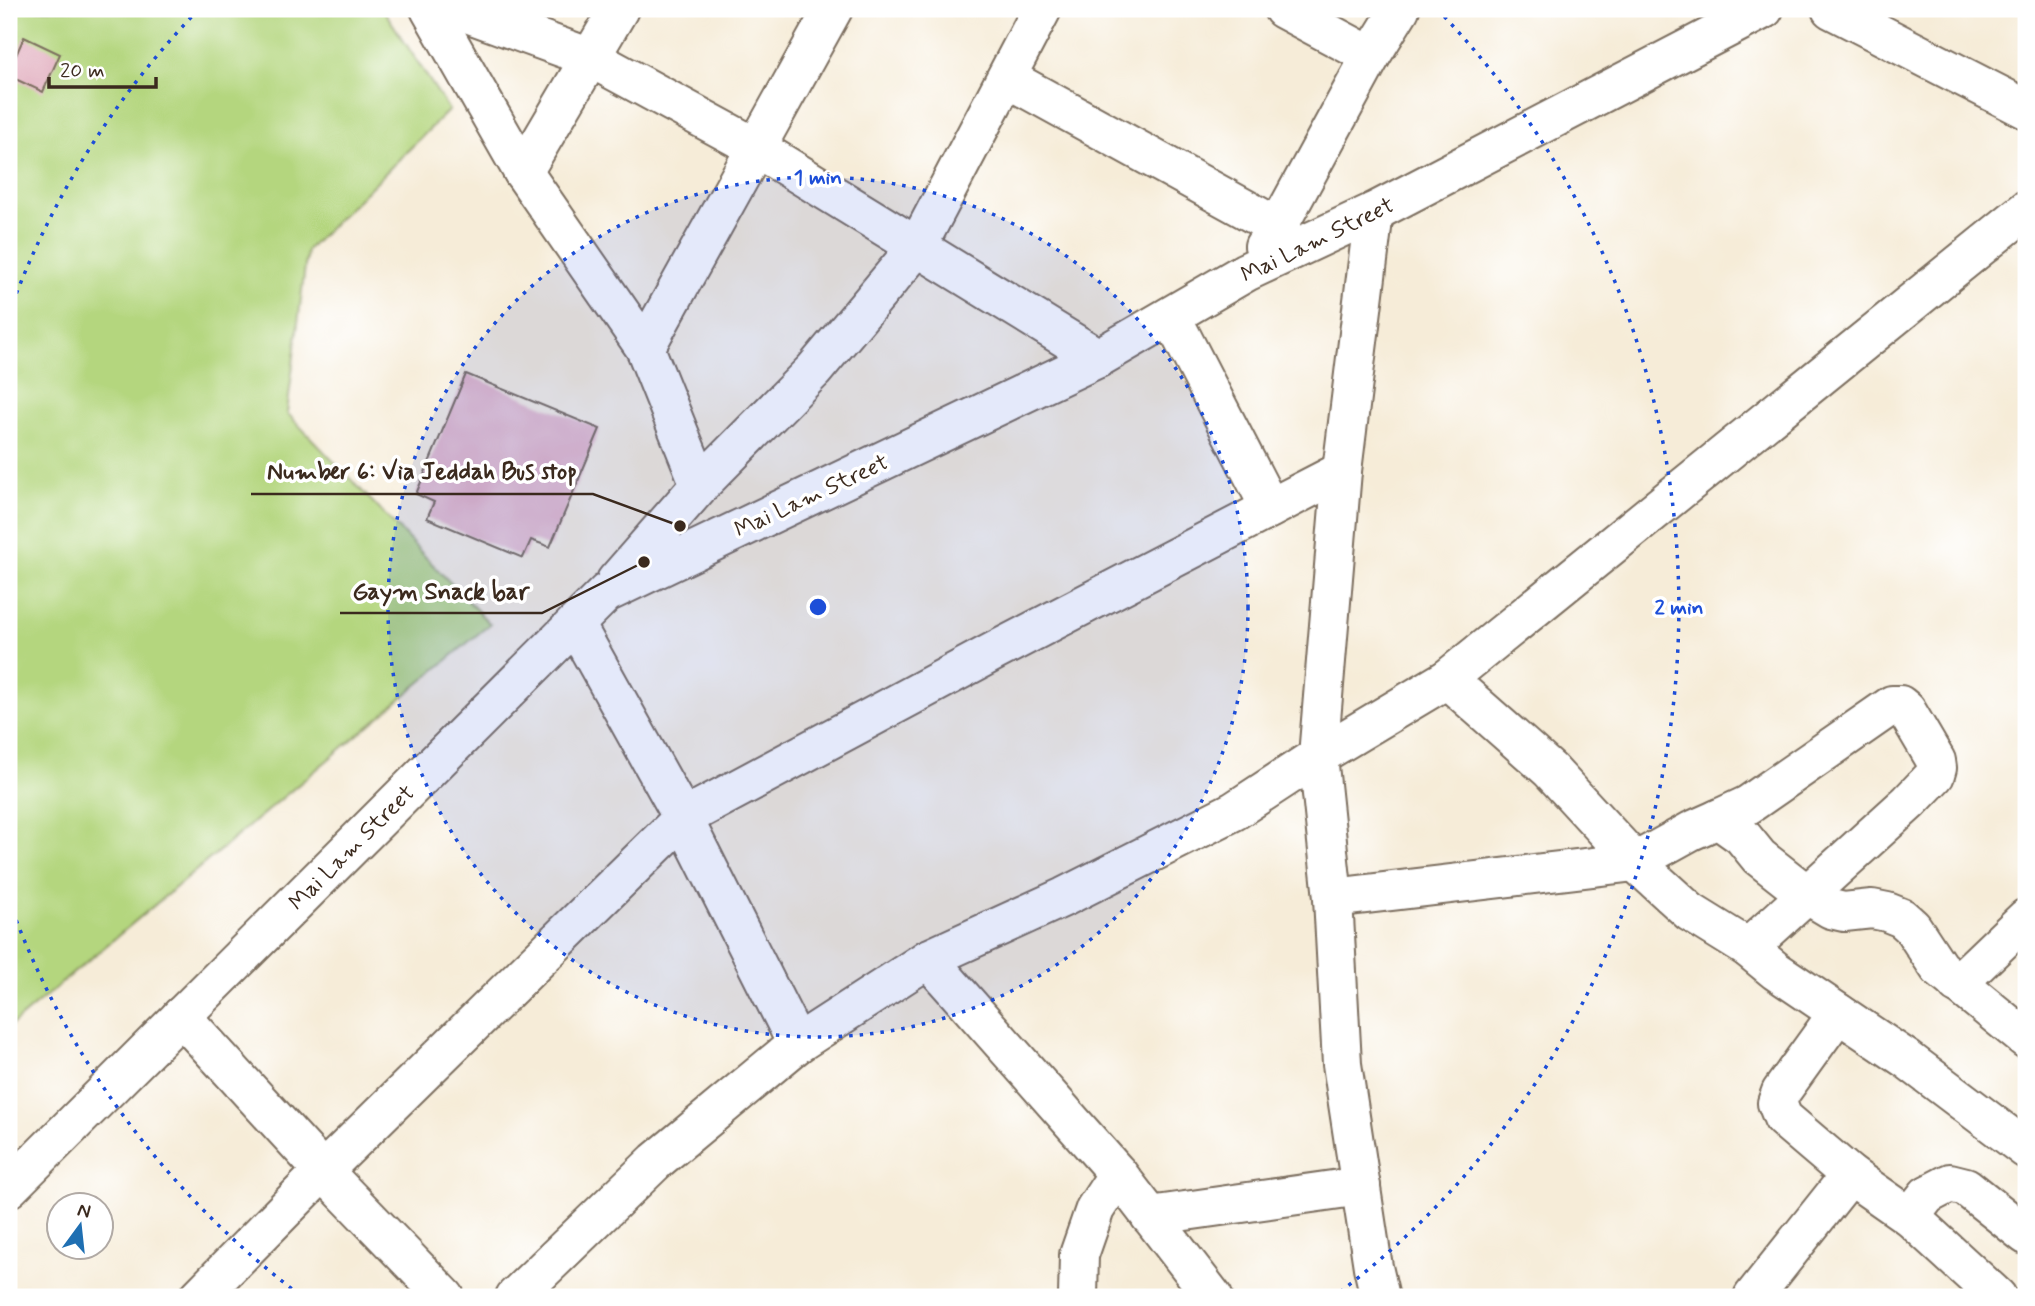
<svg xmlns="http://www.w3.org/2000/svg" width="2035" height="1306" font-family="Mynerve,sans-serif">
<rect width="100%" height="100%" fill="#fff"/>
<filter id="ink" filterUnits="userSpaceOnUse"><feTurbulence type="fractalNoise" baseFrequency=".0143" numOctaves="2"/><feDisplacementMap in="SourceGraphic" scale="14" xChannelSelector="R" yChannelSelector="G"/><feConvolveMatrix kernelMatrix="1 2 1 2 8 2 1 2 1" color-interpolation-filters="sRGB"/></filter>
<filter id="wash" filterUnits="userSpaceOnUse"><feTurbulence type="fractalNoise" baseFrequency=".00686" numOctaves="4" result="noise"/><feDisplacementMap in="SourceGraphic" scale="28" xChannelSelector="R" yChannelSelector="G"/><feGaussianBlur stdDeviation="1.57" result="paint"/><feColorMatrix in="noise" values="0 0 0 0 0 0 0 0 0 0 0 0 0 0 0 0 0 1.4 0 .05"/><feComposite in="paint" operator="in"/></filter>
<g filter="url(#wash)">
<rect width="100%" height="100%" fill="#f6ecd8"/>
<!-- green -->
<polygon fill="#b4d67e" stroke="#78804e" stroke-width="2" points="9,9 383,9 449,110 307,250 287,413 490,624 9,1027"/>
<g id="blocks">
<!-- building -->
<g fill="#e0aabc">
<polygon points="24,37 60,54 43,92 9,76 9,71"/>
<polygon points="466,374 600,429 550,547 531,540 523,558 427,518 434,502 416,494"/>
</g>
</g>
</g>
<g filter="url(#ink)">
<use href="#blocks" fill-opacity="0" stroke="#7c6e5f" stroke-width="2"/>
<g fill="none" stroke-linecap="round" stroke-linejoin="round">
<!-- minor casing -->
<g stroke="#7c6e5f" stroke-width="42">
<g id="minor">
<polyline points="430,9 523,172 645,348 700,485"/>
<polyline points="456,9 591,58 755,147 1098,358"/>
<polyline points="1283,9 1371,56"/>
<polyline points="1831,9 2026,109"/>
<polyline points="1007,78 1278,227"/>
<polyline points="523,172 619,9"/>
<polyline points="1374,212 1342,471 1318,756 1333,898 1342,1064 1373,1267 1380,1297"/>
<polyline points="1264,246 1278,227 1371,56 1400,9"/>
<polyline points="1171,316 1270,508"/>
<polyline points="645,348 833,9"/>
<polyline points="575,624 683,818 797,1044"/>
<polyline points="1447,679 1550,770 1635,862 1690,912 1748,948 1776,971 1908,1060 2026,1149"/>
<polyline points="1718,819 1748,805 1892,705 1900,705 1906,710 1936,761 1937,768 1935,775 1909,802 1748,948"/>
<polyline points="1333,898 1635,862 1691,831 1718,819 1742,836 1759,857 1806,894 1831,909 1844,912 1872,909 1887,912 1902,918 1912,927 1939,968 2026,1039"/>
<polyline points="928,959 1118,1174 1213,1297"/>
<polyline points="1957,984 2026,918"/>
<polyline points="1838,1013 1781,1092 1777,1103 1783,1118 1850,1175 1910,1217 1997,1297"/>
<polyline points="181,1016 323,1171 445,1297"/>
<polyline points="1150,1216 1361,1186"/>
<polyline points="1910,1217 1927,1195 1950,1183 1966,1187 2026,1235"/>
<polyline points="199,1297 323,1171 683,818 995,651 1342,471"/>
<polyline points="515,1297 656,1161 797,1044 928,959 1064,897 1234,811 1318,756 1447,679 2026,210"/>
<polyline points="1078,1297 1079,1255 1095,1209 1118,1174"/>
<polyline points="1753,1297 1850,1175"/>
</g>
</g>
<!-- tertiary casing -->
<g stroke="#7c6e5f" stroke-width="42">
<g id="tertiary">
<polyline points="616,581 700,485 814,370 917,247 1042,9"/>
<polyline points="9,1188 606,593 1098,358 1246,272 1374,212 1764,9"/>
</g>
</g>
<!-- minor -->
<use href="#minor" stroke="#fff" stroke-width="38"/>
<!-- tertiary -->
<use href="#tertiary" stroke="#fff" stroke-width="38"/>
</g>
</g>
<!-- distance rings -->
<circle cx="818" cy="607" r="430" fill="#1d4ed8" fill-opacity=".12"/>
<g fill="none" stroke="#1d4ed8" stroke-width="3.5" stroke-dasharray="3.5 7">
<circle cx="818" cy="607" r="430"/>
<path d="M300 1295A861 861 0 0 1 9 901M9 313A861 861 0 0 1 199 9M1437 9A861 861 0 0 1 1336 1295"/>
</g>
<g text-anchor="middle" stroke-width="7" stroke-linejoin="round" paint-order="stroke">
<!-- street labels -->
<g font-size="23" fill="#3b2a1e" stroke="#fff">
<text transform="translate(1317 239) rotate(-26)" y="8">Mai Lam Street</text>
<text transform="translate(811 495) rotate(-25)" y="8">Mai Lam Street</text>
<text transform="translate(351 847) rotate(-45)" y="8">Mai Lam Street</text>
</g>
</g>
<circle cx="818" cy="607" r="10" fill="#1d4ed8" stroke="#fff" stroke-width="3.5"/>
<g font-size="21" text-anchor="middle" font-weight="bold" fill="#1d4ed8" stroke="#fff" stroke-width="7" stroke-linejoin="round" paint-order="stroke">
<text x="818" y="184">1 min</text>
<text x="1679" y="614">2 min</text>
</g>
<!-- callouts -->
<path fill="none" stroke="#3b2a1e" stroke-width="2.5" d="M680 526L593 494H251M644 562L542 613H340"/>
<g fill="#3b2a1e" stroke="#fff" stroke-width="2.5">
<circle cx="680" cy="526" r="7"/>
<circle cx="644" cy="562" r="7"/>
</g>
<g font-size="24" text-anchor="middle" font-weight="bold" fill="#3b2a1e" stroke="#fff" stroke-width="7" stroke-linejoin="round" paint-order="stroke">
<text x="422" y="479">Number 6: Via Jeddah Bus stop</text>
<text x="441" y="599">Gaym Snack bar</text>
</g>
<!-- margin -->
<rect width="2035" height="1306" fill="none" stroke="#fff" stroke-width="35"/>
<!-- north arrow -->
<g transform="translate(80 1226) rotate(15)"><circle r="33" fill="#ffffff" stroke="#b1aaa5" stroke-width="2"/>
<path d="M0-5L12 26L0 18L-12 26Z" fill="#1f6fb2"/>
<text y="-10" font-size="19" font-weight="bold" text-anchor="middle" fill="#3b2a1e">N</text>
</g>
<!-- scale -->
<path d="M49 77v10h107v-10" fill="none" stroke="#3b2a1e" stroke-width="3.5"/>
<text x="60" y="77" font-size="21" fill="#3b2a1e" stroke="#ffffff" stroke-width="5" paint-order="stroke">20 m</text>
</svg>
